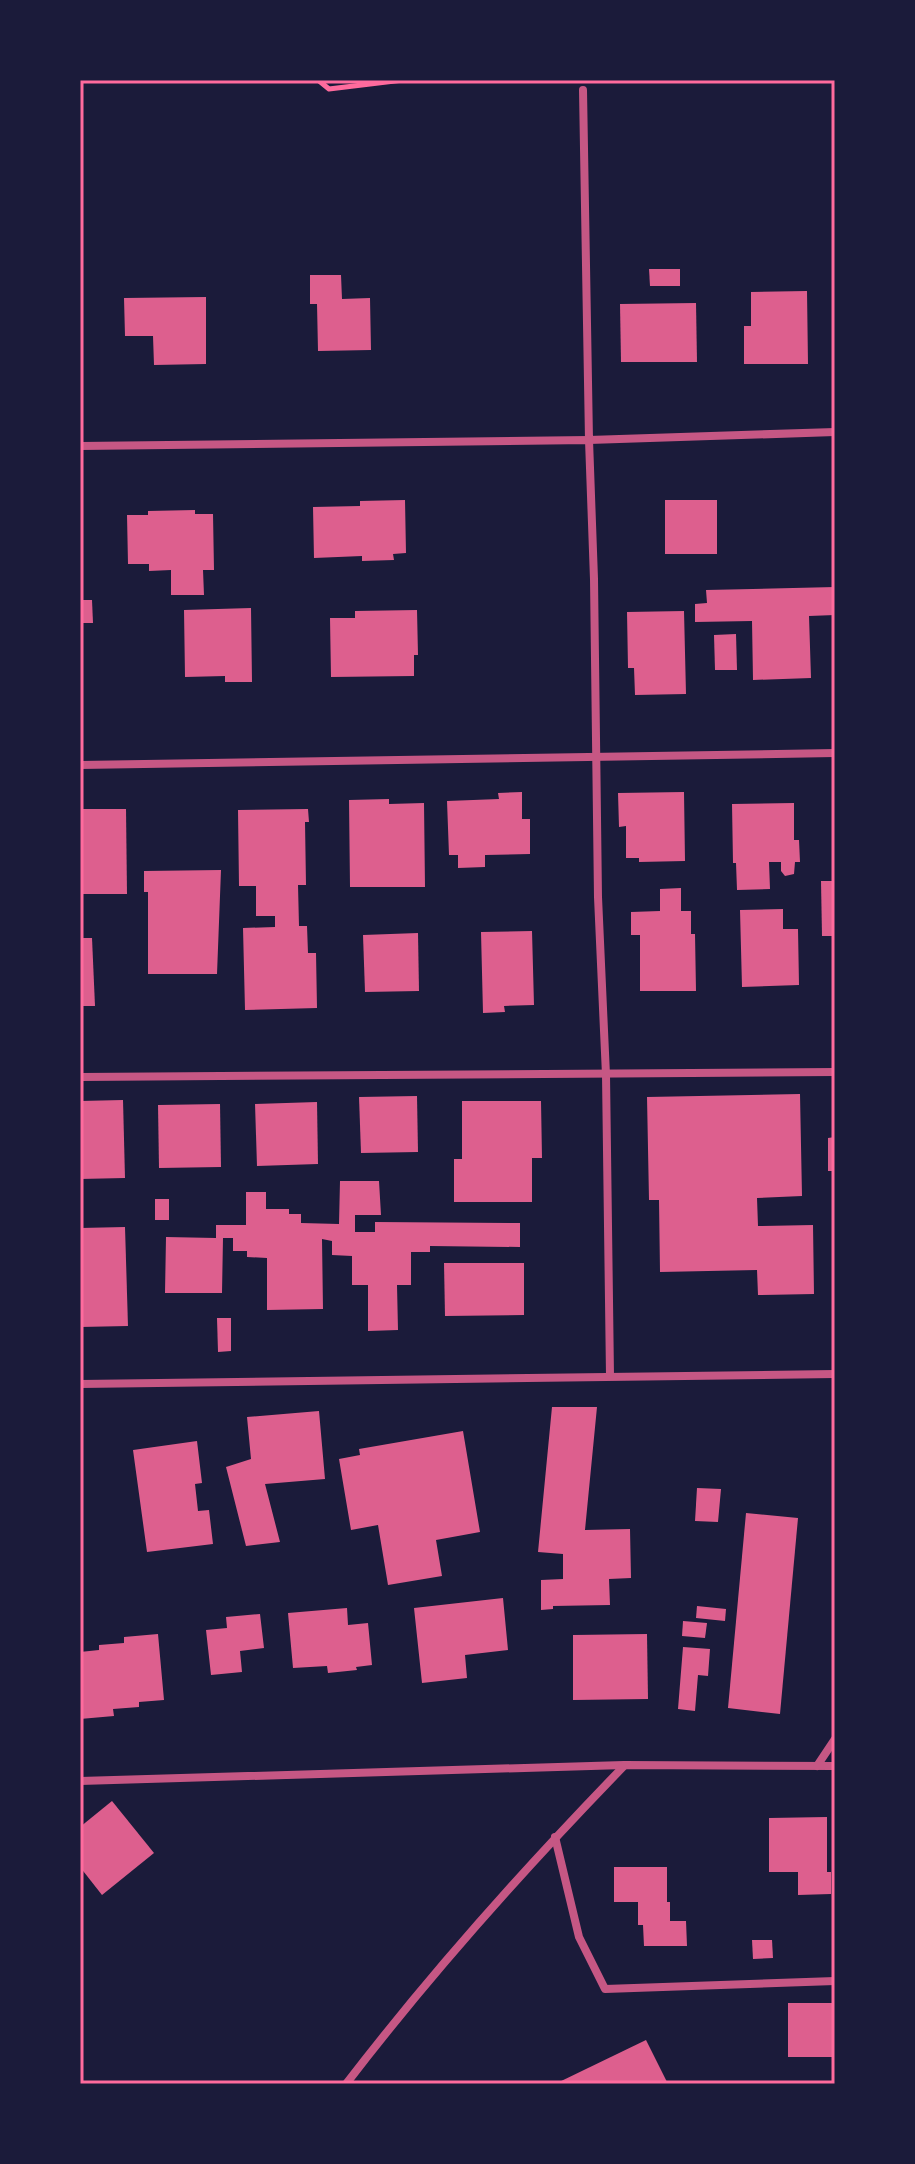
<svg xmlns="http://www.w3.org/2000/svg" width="915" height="2164" font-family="'Space Grotesk',sans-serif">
<rect width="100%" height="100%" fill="#1b1b3a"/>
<!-- building -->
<g fill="#dd5f8e">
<polygon points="649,269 680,269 680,286 650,286"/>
<polygon points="310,275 341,275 342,299 370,298 371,350 318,351 317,304 310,304"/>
<polygon points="807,291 808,364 744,364 744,326 751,326 751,292"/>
<polygon points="206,297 206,364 154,365 153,336 125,336 124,298"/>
<polygon points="696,303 697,362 621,362 620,304"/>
<polygon points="405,500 406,553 393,554 394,560 362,561 362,556 314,558 313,507 360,506 360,501"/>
<rect x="665" y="500" width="52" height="54"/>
<polygon points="195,510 195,514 213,514 214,570 203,570 204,595 171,595 171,570 149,571 149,564 128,564 127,515 148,515 148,511"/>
<polygon points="835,587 835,615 809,616 811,678 753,680 752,621 695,622 695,604 707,603 706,590"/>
<polygon points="80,600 92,600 93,623 80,623"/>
<polygon points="251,608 252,682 225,682 225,676 185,677 184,610"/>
<polygon points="417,610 418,655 414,655 414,676 331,677 330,618 355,618 355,611"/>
<polygon points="684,611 686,694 635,695 634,668 628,668 627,612"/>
<polygon points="736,634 737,670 715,670 714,635"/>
<polygon points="522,792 522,819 530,819 530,854 485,855 485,867 458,868 458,855 449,855 447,801 499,799 498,793"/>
<polygon points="684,792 685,861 639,862 639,858 626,858 626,826 619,827 618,793"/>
<polygon points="389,799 389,804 424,803 425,887 350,887 349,800"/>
<polygon points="794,803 794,840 799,840 800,862 795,862 794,874 785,876 781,871 781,862 769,862 770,889 737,890 736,863 733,863 732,804"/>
<polygon points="80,809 126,809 127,894 80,894"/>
<polygon points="308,809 309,822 305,822 306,885 298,885 299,926 307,926 308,953 316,953 317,1008 245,1010 243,928 275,927 275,916 256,916 256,886 239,886 238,810"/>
<polygon points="221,870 217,974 148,974 148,892 144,892 144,871"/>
<polygon points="821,881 835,881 835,936 822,936"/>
<polygon points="681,888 681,911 691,911 691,934 695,934 696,991 640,991 640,935 631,935 631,912 660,911 660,889"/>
<polygon points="783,909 783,929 798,929 799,985 742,987 740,910"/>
<polygon points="532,931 534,1005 504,1006 505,1012 483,1013 481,932"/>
<polygon points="418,933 419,991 365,992 363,935"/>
<polygon points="80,938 92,938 95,1006 80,1006"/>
<polygon points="800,1094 802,1196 757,1198 758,1226 813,1225 814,1294 758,1295 757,1270 660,1272 659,1200 649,1200 647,1097"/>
<polygon points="417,1096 418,1152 361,1153 359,1097"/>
<polygon points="123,1100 125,1178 80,1179 80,1101"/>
<polygon points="462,1101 541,1101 542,1158 532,1158 532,1202 454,1202 454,1159 462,1159"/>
<polygon points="317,1102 318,1164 257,1166 255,1104"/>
<polygon points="220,1104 221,1167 159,1168 158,1105"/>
<polygon points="835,1137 835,1171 828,1171 828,1138"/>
<polygon points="340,1181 379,1181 381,1215 355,1215 355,1232 375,1232 375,1222 520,1223 520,1247 430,1246 430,1252 411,1252 411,1285 397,1285 398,1330 368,1331 368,1285 352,1285 352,1256 332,1255 332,1241 322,1239 323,1309 267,1310 267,1258 247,1257 247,1251 233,1251 233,1238 223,1238 222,1293 165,1293 166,1237 216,1238 216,1225 246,1225 246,1192 266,1192 266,1209 289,1209 289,1214 301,1214 301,1223 339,1224"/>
<rect x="155" y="1199" width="14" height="21"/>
<polygon points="125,1227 128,1326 80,1327 80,1228"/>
<polygon points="444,1263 524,1263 524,1315 445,1316"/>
<polygon points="217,1318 231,1318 231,1351 218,1352"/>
<polygon points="552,1407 597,1407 585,1530 630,1529 631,1578 609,1579 610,1605 553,1606 553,1609 541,1610 541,1580 563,1579 563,1554 538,1552"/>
<polygon points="319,1411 325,1479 265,1484 280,1542 246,1546 226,1467 251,1459 247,1417"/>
<polygon points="463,1431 480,1532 436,1540 442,1576 388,1585 378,1525 351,1530 339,1459 360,1455 359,1449"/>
<polygon points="197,1441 202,1483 195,1484 198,1511 209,1510 213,1544 147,1552 133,1450"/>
<polygon points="697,1488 721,1489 718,1522 695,1521"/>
<polygon points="746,1513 798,1518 780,1714 728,1708"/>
<polygon points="503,1598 508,1650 465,1655 467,1678 422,1683 414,1608"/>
<polygon points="697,1606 726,1609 725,1621 696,1618"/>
<polygon points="347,1608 348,1625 368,1623 372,1665 356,1667 357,1670 328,1673 327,1666 293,1668 288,1613"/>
<polygon points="260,1614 264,1648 240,1651 242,1672 211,1675 206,1630 227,1628 226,1617"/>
<polygon points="683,1621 707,1623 705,1638 682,1636"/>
<polygon points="158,1634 164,1700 139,1702 139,1707 113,1709 114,1716 80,1719 80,1652 99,1650 99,1645 124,1643 124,1637"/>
<polygon points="647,1634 648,1699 573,1700 573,1635"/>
<polygon points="683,1647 710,1649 708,1676 698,1675 695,1711 678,1709"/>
<polygon points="112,1801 154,1853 102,1895 80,1867 80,1827"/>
<polygon points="827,1817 827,1872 831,1872 831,1894 798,1895 798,1872 769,1872 769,1818"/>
<polygon points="614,1867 667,1867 667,1902 670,1902 670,1921 686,1921 687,1946 644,1946 643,1925 638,1925 638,1902 614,1902"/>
<polygon points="752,1940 772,1940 773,1958 753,1959"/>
<rect x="788" y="2003" width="47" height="54"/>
<polygon points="646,2040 668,2084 555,2084"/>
</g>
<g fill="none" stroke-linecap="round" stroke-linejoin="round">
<!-- path -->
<polyline stroke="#ff6b9d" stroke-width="5" points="318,80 329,89 403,80"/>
<!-- minor -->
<g stroke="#c65784" stroke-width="8">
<polyline points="583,90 589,440 835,432"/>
<polyline points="80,446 589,440 594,579 598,897 606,1075 610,1376"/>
<polyline points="80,765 835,753"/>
<polyline points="80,1077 835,1072"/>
<polyline points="80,1384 835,1374"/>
<polyline points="817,1766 835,1739"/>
<polyline points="80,1781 624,1765 835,1766"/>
<polyline points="555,1837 579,1937 605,1989 835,1981"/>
<path d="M346 2084C432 1972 526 1867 624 1766"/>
</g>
</g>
<!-- border -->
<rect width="915" height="2164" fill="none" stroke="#1b1b3a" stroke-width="164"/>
<rect x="82" y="82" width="751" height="2000" fill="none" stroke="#ff6b9d" stroke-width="3"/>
</svg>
